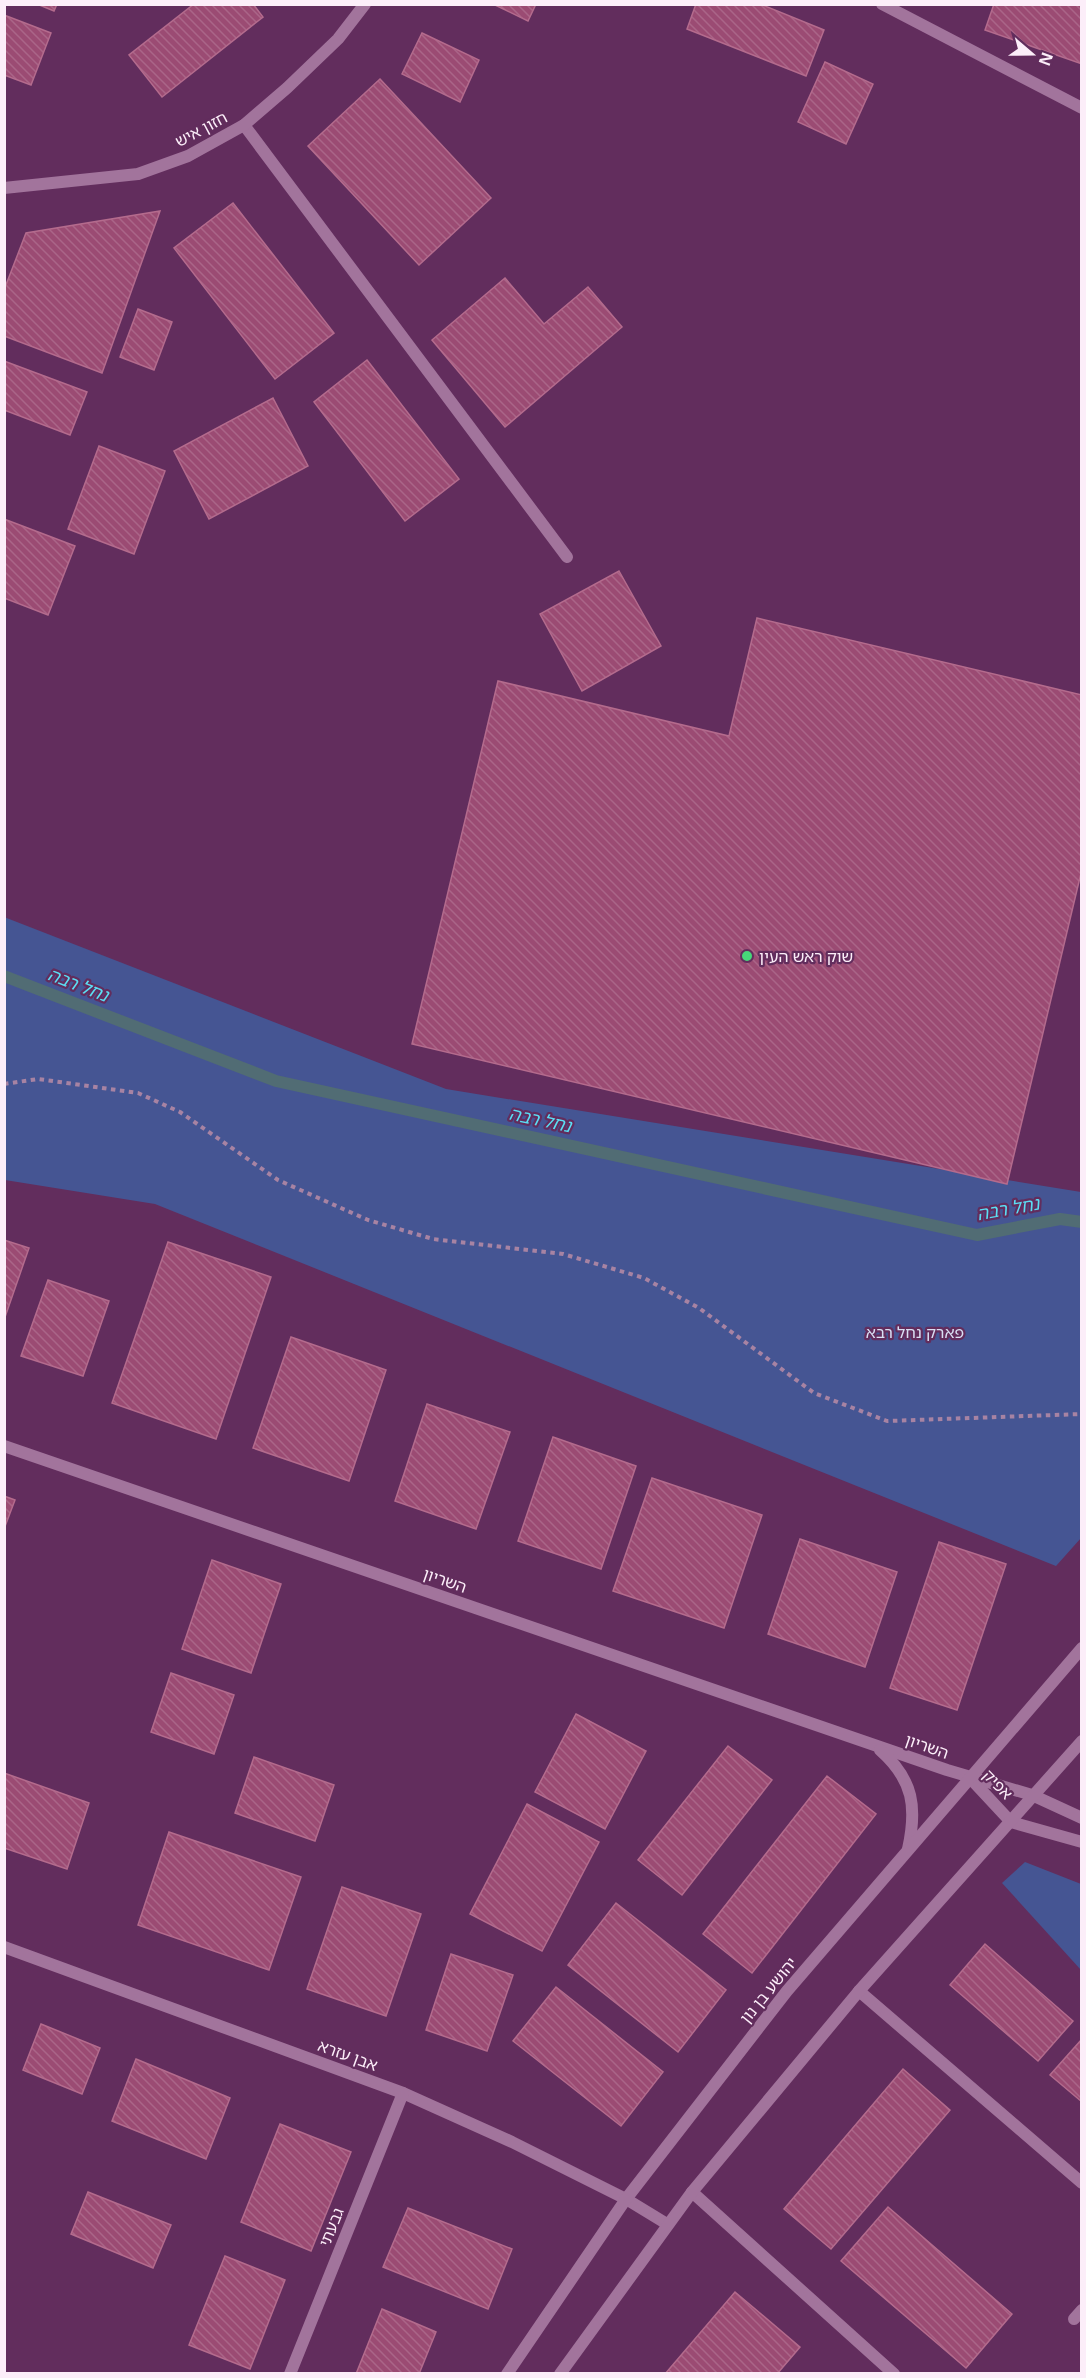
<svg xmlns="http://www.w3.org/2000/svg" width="1086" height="2378" font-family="'Noto Sans','Noto Sans Hebrew',sans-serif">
<defs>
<pattern id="building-back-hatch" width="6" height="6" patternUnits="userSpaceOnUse" patternTransform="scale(1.5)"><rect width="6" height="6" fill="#9b4b73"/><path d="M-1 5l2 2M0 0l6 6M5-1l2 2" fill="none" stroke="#aa6588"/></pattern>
</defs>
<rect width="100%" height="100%" fill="#622d5d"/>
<!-- green -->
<g fill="#455593">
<polygon points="4,917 446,1089 1081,1192 1081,1538 1056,1566 155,1204 5,1180"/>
<polygon points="1025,1862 1081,1884 1081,1970 1002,1883"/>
</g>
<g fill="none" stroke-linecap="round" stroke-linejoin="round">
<!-- stream -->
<polyline stroke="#516c74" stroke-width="12" points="4,976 276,1081 977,1235 1060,1219 1082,1222"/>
</g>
<!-- building -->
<g fill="url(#building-back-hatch)" stroke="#b46b8d" stroke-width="1.5">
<polygon points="37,4 57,4 54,11"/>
<polygon points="194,4 253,4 263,17 162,97 129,55"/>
<polygon points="493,4 536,4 528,21"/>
<polygon points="696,4 760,4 824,30 806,76 687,29"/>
<polygon points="994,4 1082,4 1082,64 985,30"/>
<polygon points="4,15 51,33 31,85 4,75"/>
<polygon points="422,33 479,60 460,102 402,74"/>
<polygon points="825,62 873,84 846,144 798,122"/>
<polygon points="380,79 491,198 419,265 308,146"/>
<polygon points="233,203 334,333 275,379 174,248"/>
<polygon points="160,211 102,373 4,336 4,290 26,233"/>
<polygon points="505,278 544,324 588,287 622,327 505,427 432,340"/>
<polygon points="138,309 172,322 154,370 120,357"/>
<polygon points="367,360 459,479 405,521 314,402"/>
<polygon points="4,361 87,392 70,435 4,410"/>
<polygon points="273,398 308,466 209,519 174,451"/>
<polygon points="99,446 165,471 134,554 68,529"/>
<polygon points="4,519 75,546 48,615 4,598"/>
<polygon points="619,571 661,646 582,691 540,614"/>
<polygon points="757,618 1082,695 1082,869 1007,1184 412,1044 498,681 729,736"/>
<polygon points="4,1240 29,1248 4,1320"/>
<polygon points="168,1242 271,1277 216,1439 112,1403"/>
<polygon points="48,1280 109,1301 83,1376 21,1356"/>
<polygon points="291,1337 386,1370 349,1481 253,1448"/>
<polygon points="427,1404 510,1432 476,1529 395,1501"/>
<polygon points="553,1437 636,1466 601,1569 518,1541"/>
<polygon points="652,1478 762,1515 724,1628 613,1591"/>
<polygon points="4,1496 15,1500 4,1529"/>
<polygon points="800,1539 897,1572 865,1667 768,1634"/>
<polygon points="939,1542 1006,1564 957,1710 890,1688"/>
<polygon points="212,1560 281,1584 251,1673 182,1649"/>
<polygon points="171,1673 234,1695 214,1754 151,1732"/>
<polygon points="576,1714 646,1751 605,1829 535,1792"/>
<polygon points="728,1746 772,1780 682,1895 638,1860"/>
<polygon points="254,1757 334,1785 315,1841 235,1813"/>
<polygon points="4,1773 89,1803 67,1869 4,1848"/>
<polygon points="827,1776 876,1814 752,1973 703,1934"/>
<polygon points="527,1804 599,1842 542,1951 470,1914"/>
<polygon points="169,1832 301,1877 269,1970 138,1925"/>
<polygon points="342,1887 421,1914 386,2016 307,1989"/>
<polygon points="616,1903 726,1990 678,2052 568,1965"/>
<polygon points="985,1944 1073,2021 1038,2061 950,1985"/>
<polygon points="451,1954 513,1975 487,2051 426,2030"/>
<polygon points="556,1987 663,2072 621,2126 513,2041"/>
<polygon points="41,2024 100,2048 82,2094 23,2070"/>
<polygon points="1082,2039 1082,2102 1050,2075"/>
<polygon points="136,2059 230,2098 206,2159 112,2121"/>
<polygon points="903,2069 950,2110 831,2249 784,2209"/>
<polygon points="280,2124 351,2152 311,2251 241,2222"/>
<polygon points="88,2192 171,2225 153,2268 71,2234"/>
<polygon points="888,2207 1012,2314 966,2368 841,2261"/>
<polygon points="408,2208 512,2249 488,2309 383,2267"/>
<polygon points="225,2256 285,2280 250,2369 189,2345"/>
<polygon points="735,2292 800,2347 777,2374 665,2374"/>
<polygon points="382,2309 436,2332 419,2374 356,2374"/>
</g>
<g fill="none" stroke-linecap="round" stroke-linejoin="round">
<!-- path -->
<polyline stroke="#a783a3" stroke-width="4" stroke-dasharray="4.5 4.5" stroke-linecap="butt" points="4,1084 38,1079 138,1093 180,1112 278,1180 368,1220 433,1239 563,1254 644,1278 699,1308 814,1393 887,1421 1082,1414"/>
<!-- service -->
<g stroke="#a2749c" stroke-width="12">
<polyline points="859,1991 1082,2183"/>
<polyline points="692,2192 894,2374"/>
<polyline points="1074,2319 1082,2310"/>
</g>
<!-- minor -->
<g stroke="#a2749c" stroke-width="12">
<polyline points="882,4 1082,108"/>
<polyline points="244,125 567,557"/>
<polyline points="4,188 138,174 188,156 244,125 287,88 338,39 365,4"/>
<polyline points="4,1446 947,1770 1032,1795 1082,1818"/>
<path d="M880 1750C914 1780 917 1808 908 1849"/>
<polyline points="970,1778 1011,1822 1082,1842"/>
<polyline points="4,1947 403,2093 512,2142 626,2199 667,2224"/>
<polyline points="290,2374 403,2093"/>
</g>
<!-- tertiary -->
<g stroke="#a2749c" stroke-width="12">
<polyline points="507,2374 626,2199 787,1991 1082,1648"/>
<polyline points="560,2374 692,2192 859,1991 1082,1741"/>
</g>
</g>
<!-- markers -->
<circle fill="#47d779" stroke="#622d5d" stroke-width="2" cx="747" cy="956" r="6"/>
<g text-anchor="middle" stroke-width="4.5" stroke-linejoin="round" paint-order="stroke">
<!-- street labels -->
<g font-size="16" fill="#fceef9" stroke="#622d5d">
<text transform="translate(201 129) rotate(-28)" y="6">חזון איש</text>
<text transform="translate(445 1580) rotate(19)" y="6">השריון</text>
<text transform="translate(927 1746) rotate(19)" y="6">השריון</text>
<text transform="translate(998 1784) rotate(46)" y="6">אפיק</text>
<text transform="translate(768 1990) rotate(-51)" y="6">יהושע בן נון</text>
<text transform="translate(348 2055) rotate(20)" y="6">אבן עזרא</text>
<text transform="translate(331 2227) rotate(-68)" y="6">גבעתי</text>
</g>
<!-- poi labels -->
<g font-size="16" fill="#fceef9" stroke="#622d5d" text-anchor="start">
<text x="759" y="962">שוק ראש העין</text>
</g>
<!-- park labels -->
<g font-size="16" fill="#d8dff4" stroke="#622d5d">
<text x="915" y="1338">פארק נחל רבא</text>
</g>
<!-- water labels -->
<g font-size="18" font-style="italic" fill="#5bdef4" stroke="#622d5d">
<text transform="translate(78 985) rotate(21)" y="6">נחל רבה</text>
<text transform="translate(540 1120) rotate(12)" y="6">נחל רבה</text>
<text transform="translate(1008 1209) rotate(-10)" y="6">נחל רבה</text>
</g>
</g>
<!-- border -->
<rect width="1086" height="2378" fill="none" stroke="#fceef9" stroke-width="12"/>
<!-- north arrow -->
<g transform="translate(1032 54) rotate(110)" stroke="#622d5d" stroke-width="4.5" paint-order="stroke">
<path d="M0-4.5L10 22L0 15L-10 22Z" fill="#fceef9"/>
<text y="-9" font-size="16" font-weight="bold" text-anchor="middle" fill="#fceef9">N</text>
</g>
</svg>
